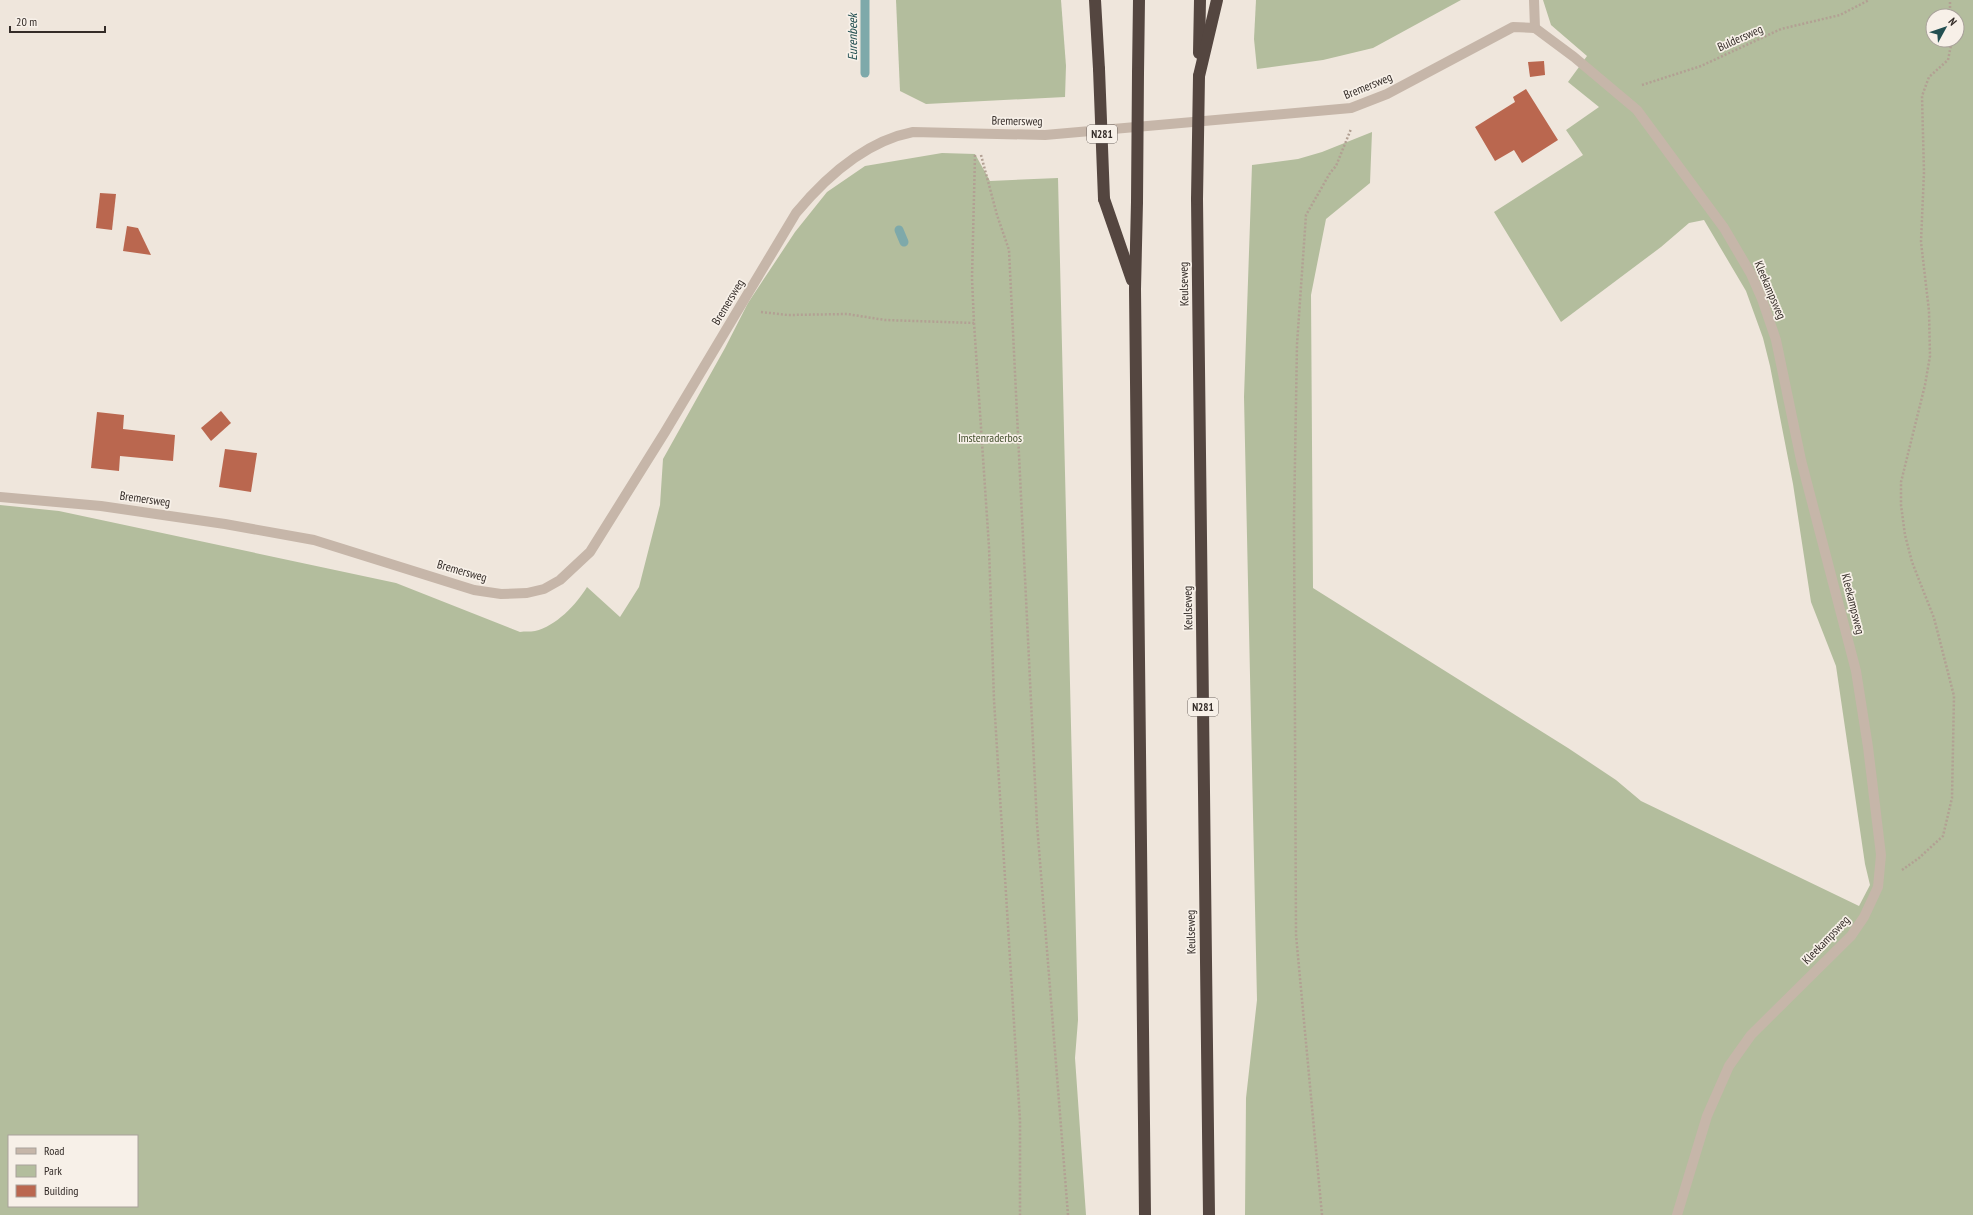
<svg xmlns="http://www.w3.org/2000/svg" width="1973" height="1215" font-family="'PT Sans Narrow',sans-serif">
<rect width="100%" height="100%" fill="#efe6dc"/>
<!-- green -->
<g fill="#b3bd9d" fill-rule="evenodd">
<polygon points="896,0 1061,0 1066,66 1065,97 926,104 900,91"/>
<polygon points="1256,0 1461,0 1373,48 1323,60 1257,69 1254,39"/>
<path d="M1543 0H1973V1215H1245L1246 1098 1257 1000 1244 397 1252 165 1298 159 1322 152 1372 132 1370 183 1326 219 1311 295 1313 588 1568 748 1616 780 1641 801 1859 906 1870 885 1865 864 1836 666 1811 602 1793 484 1770 366 1763 338 1746 291 1704 220 1689 223 1661 247 1561 322 1494 212 1583 155 1566 130 1599 107 1568 82 1587 56 1551 25ZM1933 16H1957V40H1933Z"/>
<path d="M942 153 975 154 990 181 1058 178 1078 1020 1075 1058 1086 1215H0V505L59 511 396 583 520 632C525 631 530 632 535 631 556 626 576 605 587 587L620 617 639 587 660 505 663 459 725 348 748 303 795 232 827 192 865 166ZM9 1136H137V1206H9Z"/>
</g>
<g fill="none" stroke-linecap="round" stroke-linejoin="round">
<!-- stream -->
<g stroke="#7ea9aa" stroke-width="9">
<polyline points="865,73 865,0"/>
<polyline points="899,230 904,242"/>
</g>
</g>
<!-- building -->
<g fill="#ba674f">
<polygon points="1544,61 1545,75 1530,77 1528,62"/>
<polygon points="1526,89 1558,140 1522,163 1514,150 1495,161 1475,127 1515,102 1513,97"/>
<polygon points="100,193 116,194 112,230 96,228"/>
<polygon points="127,226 138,228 151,255 123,251"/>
<polygon points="221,411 231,423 211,441 201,428"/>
<polygon points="97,412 124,415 123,429 175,435 173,461 120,456 119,471 91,468"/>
<polygon points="225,449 257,453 251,492 219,487"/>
</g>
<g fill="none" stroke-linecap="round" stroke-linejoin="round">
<!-- path -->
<g stroke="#b2a093" stroke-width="2.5" stroke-dasharray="2 2" stroke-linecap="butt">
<polyline points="1950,16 1950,0"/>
<polyline points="1642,85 1701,66 1781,29 1840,15 1869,0"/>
<polyline points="975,155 972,278 974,323 989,547 994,700 1020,1120 1020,1215"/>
<polyline points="981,155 997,215 1009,250 1037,824 1068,1215"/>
<polyline points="761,312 788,315 847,314 885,320 974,323"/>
<polyline points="1902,870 1919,858 1943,836 1952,798 1954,696 1934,618 1912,562 1905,535 1901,505 1901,482 1925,385 1930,356 1929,311 1921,242 1924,172 1922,96 1929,77 1948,60 1952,40"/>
<polyline points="1322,1215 1296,935 1294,519 1297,344 1306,215 1330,173 1336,166 1351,129"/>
</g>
<!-- street -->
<g stroke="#c6b6a9" stroke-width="10">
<polyline points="1534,0 1535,28"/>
<polyline points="1535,28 1574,57 1637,110 1724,228 1751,274 1762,299 1776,340 1801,460 1856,671 1868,747 1881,855 1878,887 1864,917 1851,936 1751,1035 1729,1066 1707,1116 1677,1215"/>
<path d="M0 497 101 506 225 524 314 540 474 590 501 594 527 593 544 589 560 580 590 552 665 432 796 213C826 177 866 141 913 132L1045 135 1351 108 1387 94 1513 27 1535 28"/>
</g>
<!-- highway -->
<g stroke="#544640" stroke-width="12">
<polyline points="1095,0 1099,69"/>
<polyline points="1199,53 1200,0"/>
<polyline points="1138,73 1139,0"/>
<polyline points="1199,76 1217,0"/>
<polyline points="1104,199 1132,280"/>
<polyline points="1197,199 1209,1215"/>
<polyline points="1137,202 1135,289 1145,1215"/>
</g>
<!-- highway-bridge -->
<g stroke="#544640" stroke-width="12">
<polyline points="1099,69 1104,199"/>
<polyline points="1197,199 1199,76"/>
<polyline points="1137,202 1138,73"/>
</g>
</g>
<g text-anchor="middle" stroke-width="3.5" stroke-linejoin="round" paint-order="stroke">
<!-- shield labels -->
<g fill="#f7f0e8" stroke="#6e6762" stroke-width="1">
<rect x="1087" y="125" width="30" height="18" rx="3"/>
<rect x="1188" y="698" width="30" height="18" rx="3"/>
</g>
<g font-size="11" font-weight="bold" fill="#342c28">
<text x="1102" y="138">N281</text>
<text x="1203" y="711">N281</text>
</g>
<!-- street labels -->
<g font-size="12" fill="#342c28" stroke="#f7f0e8">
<text transform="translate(1740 38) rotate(-24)" y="4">Buldersweg</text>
<text transform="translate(1368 86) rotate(-22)" y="4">Bremersweg</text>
<text transform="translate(1017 121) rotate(1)" y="4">Bremersweg</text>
<text transform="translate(1184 284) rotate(-91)" y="4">Keulseweg</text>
<text transform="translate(1770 290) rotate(67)" y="4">Kleekampsweg</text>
<text transform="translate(728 302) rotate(-59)" y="4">Bremersweg</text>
<text transform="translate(145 499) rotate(8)" y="4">Bremersweg</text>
<text transform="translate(462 571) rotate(16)" y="4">Bremersweg</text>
<text transform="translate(1853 604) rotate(76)" y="4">Kleekampsweg</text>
<text transform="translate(1188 608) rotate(-91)" y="4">Keulseweg</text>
<text transform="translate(1191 932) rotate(-91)" y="4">Keulseweg</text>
<text transform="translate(1826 940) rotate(-46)" y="4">Kleekampsweg</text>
</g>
<!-- park labels -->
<g font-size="12" fill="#44502e" stroke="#f7f0e8">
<text x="990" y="442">Imstenraderbos</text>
</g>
<!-- water labels -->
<g font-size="13" font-style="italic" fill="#224f51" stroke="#f7f0e8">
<text transform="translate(852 37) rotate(-90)" y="5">Eurenbeek</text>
</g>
</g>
<!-- legend -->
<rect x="8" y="1135" width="130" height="72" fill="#f7f0e8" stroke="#a9a29b"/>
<rect x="16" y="1148" width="20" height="6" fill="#c6b6a9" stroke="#a9a29b"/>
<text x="44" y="1155" font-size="12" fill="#342c28">Road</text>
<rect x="16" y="1165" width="20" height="12" fill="#b3bd9d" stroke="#a9a29b"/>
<text x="44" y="1175" font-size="12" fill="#342c28">Park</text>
<rect x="16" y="1185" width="20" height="12" fill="#ba674f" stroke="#a9a29b"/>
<text x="44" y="1195" font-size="12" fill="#342c28">Building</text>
<!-- north arrow -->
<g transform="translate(1945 28) rotate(50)"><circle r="19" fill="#f7f0e8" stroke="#a9a29b"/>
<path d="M0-3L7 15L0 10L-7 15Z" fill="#224f51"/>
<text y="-6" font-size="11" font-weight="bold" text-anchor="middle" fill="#342c28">N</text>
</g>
<!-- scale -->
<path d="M10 26v6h95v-6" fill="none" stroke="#342c28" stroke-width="2"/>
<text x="16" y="26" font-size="12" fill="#342c28" stroke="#f7f0e8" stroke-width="3" paint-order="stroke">20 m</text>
</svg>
